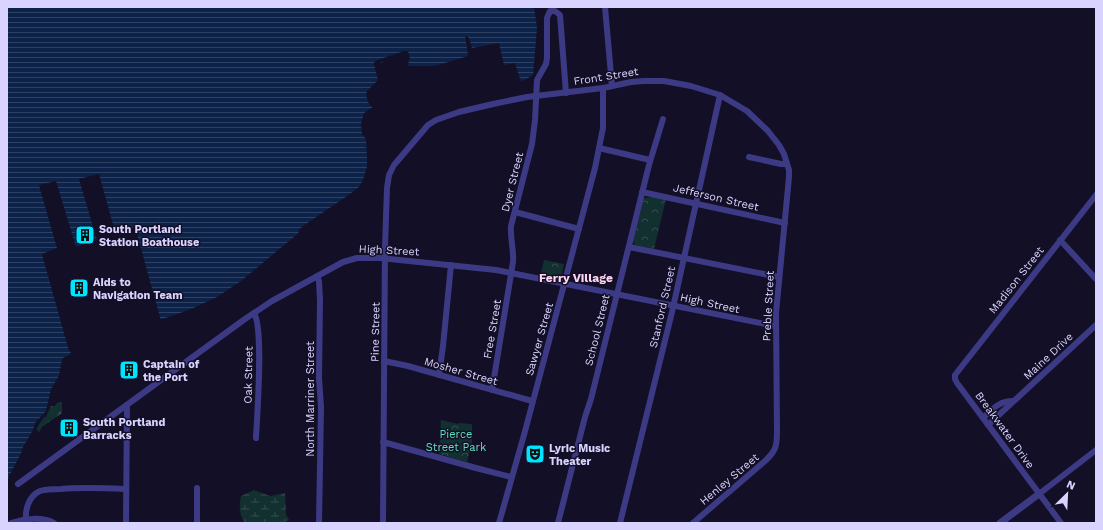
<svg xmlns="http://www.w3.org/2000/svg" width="1103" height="530" font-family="'Work Sans',sans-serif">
<defs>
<pattern id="forest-firs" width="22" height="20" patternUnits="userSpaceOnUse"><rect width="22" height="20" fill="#12302f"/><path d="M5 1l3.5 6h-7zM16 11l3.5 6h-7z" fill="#344d4e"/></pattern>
<pattern id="wetland-marsh" width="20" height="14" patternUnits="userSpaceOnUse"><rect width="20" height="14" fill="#12302f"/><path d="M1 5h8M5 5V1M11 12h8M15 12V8" fill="none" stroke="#344d4e"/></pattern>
<pattern id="park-crowns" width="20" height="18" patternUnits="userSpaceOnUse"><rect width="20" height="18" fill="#12302f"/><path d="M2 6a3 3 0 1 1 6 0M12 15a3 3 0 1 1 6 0" fill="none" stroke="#344d4e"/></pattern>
<pattern id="water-rules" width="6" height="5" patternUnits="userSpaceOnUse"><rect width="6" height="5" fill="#0c2248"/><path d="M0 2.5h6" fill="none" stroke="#2f4163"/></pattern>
</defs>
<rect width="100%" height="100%" fill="#130f26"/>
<!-- forest -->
<polygon fill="url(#forest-firs)" points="60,402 62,402 62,413 42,427 39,432 35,427 46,417 51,406 55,406 57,403"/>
<!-- wetland -->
<path fill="url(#wetland-marsh)" d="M254 490 270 496 285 493 286 514 289 520 282 523H245C239 516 239 505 241 496Z"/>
<!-- park -->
<g fill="url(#park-crowns)">
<polygon points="653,197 666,199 654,249 635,245 633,241 644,198"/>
<polygon points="544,260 564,264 561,278 541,273"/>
<polygon points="441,420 458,424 459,423 472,424 472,442 467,462 439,454"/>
</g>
<!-- water -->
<polygon fill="url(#water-rules)" points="7,7 534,7 537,28 533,75 521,82 515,63 504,65 499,43 472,48 469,38 465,35 468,56 435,66 408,66 409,59 407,54 377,64 380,85 372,93 371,98 374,104 366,120 368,171 361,187 324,212 241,281 217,297 189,310 70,350 71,356 64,362 55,387 46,417 35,427 7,480"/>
<!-- pier -->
<g fill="#130f26">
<polygon points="404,51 408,51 410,59 407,60 405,56 381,62 379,65 381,82 373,95 372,98 375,104 375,111 368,120 370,142 370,171 366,183 362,189 343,203 326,214 298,236 299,230 303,226 346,197 359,187 363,180 367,167 367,156 366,139 362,134 361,124 364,113 372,108 372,107 369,104 366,95 367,91 378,80 374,64 375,61"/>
<polygon points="99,174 115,232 135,227 161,321 69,351 42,254 57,248 39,185 56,181 76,247 97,240 79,179"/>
<polygon points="71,354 71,356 66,364 55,388 46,417 43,418 21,454 23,447 33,430 35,423 46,411 51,389 59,376 62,360 63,358"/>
</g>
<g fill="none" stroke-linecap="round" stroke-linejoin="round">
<!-- minor -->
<g stroke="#3d3a85" stroke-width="6">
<polyline points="605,7 612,86"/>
<polyline points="599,148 650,160"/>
<polyline points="749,157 781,164 787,164"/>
<polyline points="642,192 785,223"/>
<polyline points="515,212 579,229"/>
<polyline points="1060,240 1096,279"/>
<polyline points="629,247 779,277"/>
<polyline points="317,276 319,281 320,300 319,378 321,407 319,523"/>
<path d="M254 313C264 329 257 415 256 438"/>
<polyline points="384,361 408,366 532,401"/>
<polyline points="439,375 443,346 451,265"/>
<path d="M492 390 513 262C514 249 510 239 511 226L532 144 535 120 537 80 546 64 547 58V18L550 11H555L560 15 566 93"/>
<path d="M983 418C993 409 999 401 1013 401"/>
<polyline points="988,425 1096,325"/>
<polyline points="383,442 476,468 511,477"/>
<polyline points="18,484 245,319 272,301 343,262 357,258 380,258 496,270 775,326"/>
<polyline points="1039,494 1096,450"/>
<path d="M26 520C25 509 29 496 40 491 46 489 55 489 61 489 83 487 104 488 126 489"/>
<path d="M11 523C23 519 42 516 54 523"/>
<polyline points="126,523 127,405"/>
<polyline points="197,523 197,488"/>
<path d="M383 523 385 247 387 188 389 175 394 165 428 125 436 120 459 112 493 104 527 97 603 88 631 82 644 81H664L691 86 720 95 747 111 768 131 779 145 784 154 789 170V177L776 313 777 431C777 446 776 451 765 461L693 523"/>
<polyline points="499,523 524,435 595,168 603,128 603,88"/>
<polyline points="558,523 585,417 591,399 649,165 663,119"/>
<polyline points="620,523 672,312 720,95"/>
<polyline points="1061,523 957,383 955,379 955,375 1096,195"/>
</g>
<!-- tertiary -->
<polyline stroke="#3d3a85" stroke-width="7" points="1000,523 1039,494"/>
</g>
<!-- icons -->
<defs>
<g id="building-square" transform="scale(1)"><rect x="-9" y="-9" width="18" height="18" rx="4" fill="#00e5ff" stroke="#130f26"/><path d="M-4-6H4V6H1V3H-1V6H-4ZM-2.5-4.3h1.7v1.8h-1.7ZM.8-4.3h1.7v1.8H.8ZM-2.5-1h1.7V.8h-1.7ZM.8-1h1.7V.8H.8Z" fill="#111"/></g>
<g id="theatre-square" transform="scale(1)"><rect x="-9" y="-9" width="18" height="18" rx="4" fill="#00e5ff" stroke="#130f26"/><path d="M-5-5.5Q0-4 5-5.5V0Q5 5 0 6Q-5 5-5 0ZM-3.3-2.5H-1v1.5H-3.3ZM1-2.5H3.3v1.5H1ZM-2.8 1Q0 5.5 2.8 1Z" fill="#111"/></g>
</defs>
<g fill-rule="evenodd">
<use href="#building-square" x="85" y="235"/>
<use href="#building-square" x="79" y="288"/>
<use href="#building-square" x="129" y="370"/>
<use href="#building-square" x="69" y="428"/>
<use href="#theatre-square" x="535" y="454"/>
</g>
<g text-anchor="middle" stroke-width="3" stroke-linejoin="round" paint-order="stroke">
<!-- street labels -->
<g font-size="11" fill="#d9d4ff" stroke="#130f26">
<text transform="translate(606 76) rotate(-9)" y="4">Front Street</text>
<text transform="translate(512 182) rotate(-76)" y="4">Dyer Street</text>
<text transform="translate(716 197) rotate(13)" y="4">Jefferson Street</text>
<text transform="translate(389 250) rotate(3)" y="4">High Street</text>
<text transform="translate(1016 280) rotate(-52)" y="4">Madison Street</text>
<text transform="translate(710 303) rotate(12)" y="4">High Street</text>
<text transform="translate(768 306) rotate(-87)" y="4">Preble Street</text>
<text transform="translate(662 307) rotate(-77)" y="4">Stanford Street</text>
<text transform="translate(492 329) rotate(-80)" y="4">Free Street</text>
<text transform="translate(597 330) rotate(-76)" y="4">School Street</text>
<text transform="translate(375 332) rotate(-89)" y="4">Pine Street</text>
<text transform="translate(539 339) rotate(-74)" y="4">Sawyer Street</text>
<text transform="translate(1048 356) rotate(-43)" y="4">Maine Drive</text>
<text transform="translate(461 371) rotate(16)" y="4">Mosher Street</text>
<text transform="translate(248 375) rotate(-89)" y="4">Oak Street</text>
<text transform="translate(310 399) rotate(-90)" y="4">North Marriner Street</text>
<text transform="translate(1005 430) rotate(54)" y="4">Breakwater Drive</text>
<text transform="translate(729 479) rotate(-40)" y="4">Henley Street</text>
</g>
<!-- poi labels -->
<g font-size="11" font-weight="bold" fill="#d9d4ff" stroke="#130f26" text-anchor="start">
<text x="99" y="233">South Portland<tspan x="99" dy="13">Station Boathouse</tspan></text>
<text x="93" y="286">Aids to<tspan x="93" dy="13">Navigation Team</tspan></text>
<text x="143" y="368">Captain of<tspan x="143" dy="13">the Port</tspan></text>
<text x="83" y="426">South Portland<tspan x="83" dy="13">Barracks</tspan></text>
<text x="549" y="452">Lyric Music<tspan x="549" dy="13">Theater</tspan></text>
</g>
<!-- park labels -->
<g font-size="11" fill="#5fe0c0" stroke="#130f26">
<text x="456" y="438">Pierce<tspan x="456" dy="13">Street Park</tspan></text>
</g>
<!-- neighbourhood labels -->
<g font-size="12" font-weight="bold" fill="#ffd6f0" stroke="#130f26">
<text x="576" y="282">Ferry Village</text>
</g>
</g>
<!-- border -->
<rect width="1103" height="530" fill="none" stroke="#d9d4ff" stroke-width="16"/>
<!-- north arrow -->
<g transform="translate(1067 494) rotate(24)" stroke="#130f26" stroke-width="3" paint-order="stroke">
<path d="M0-3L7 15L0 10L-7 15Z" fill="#d9d4ff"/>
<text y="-6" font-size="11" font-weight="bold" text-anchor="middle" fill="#d9d4ff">N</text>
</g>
</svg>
